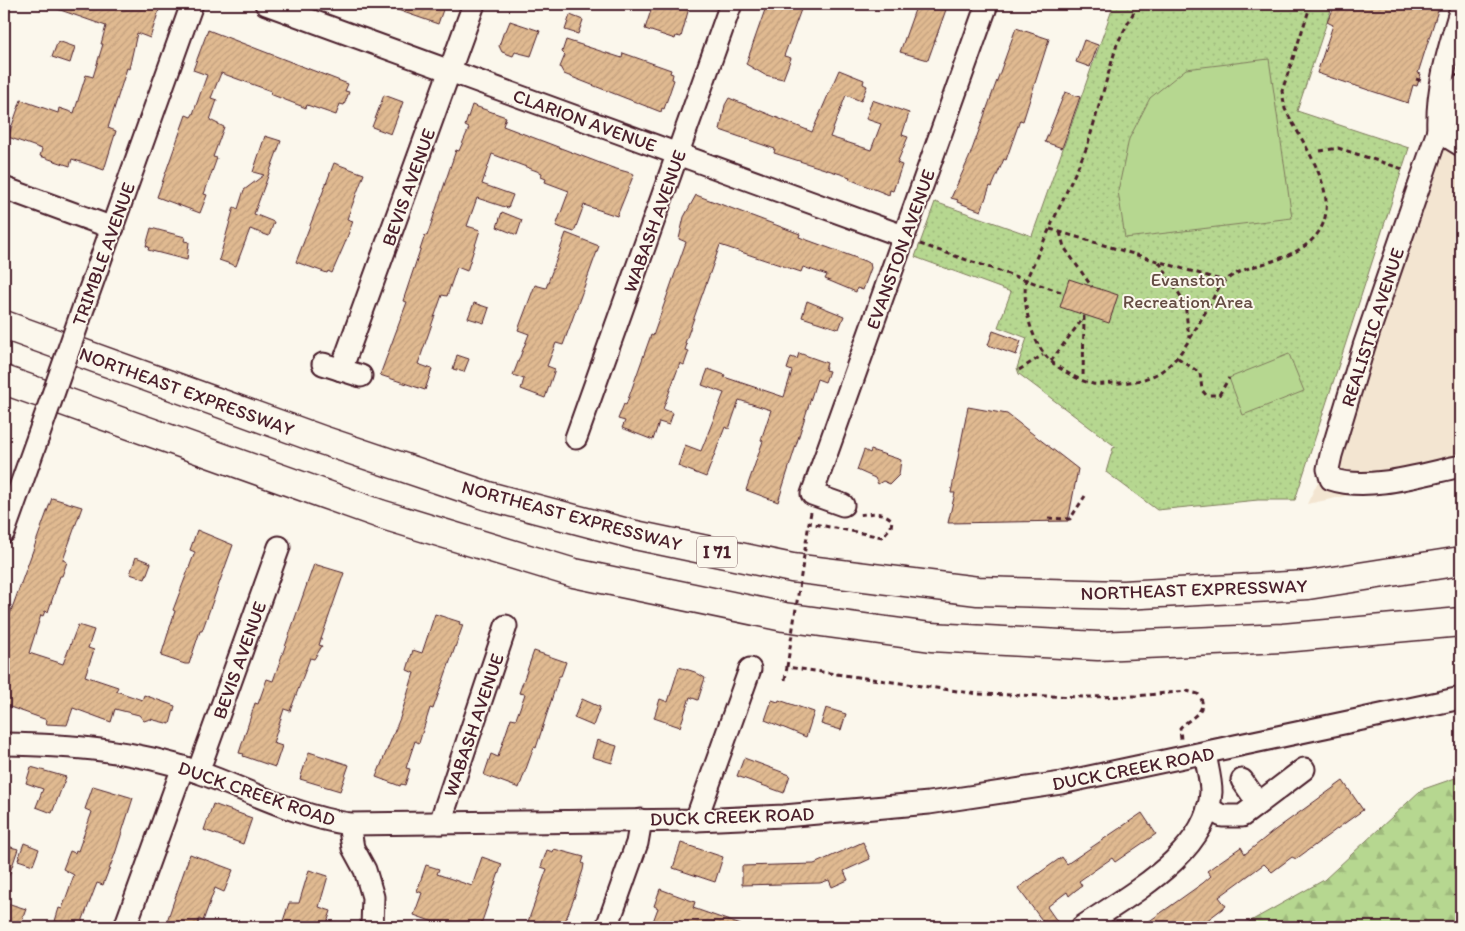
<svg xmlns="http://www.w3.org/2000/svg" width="1465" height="931" font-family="Itim,sans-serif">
<defs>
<pattern id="green-dots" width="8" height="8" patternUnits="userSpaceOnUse" patternTransform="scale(1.25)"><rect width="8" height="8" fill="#b6d790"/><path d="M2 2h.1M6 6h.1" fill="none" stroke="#9eb87c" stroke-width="1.8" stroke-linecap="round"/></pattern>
<pattern id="forest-firs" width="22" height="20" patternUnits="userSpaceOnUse" patternTransform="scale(1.25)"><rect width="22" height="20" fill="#b6d790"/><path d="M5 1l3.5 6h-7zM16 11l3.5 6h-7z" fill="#9eb87c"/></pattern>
<pattern id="building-hatch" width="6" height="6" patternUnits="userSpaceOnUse" patternTransform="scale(1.25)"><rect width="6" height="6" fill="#e0ba91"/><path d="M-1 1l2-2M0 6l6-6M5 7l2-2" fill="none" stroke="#c29f7d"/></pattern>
</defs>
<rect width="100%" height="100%" fill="#fbf7ec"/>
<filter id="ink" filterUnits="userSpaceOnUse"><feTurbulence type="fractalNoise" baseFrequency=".02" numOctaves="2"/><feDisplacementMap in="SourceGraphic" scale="10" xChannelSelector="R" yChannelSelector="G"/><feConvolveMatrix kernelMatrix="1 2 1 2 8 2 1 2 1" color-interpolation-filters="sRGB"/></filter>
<g filter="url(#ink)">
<!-- built -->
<polygon fill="#f3e5d1" points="1461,86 1461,472 1307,504 1331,455"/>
<!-- green -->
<polygon fill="url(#green-dots)" stroke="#807b5e" points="1114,4 1333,4 1297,111 1409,148 1295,500 1258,500 1157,510 1106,472 1113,448 1116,447 1019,374 1017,368 1027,338 998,327 1011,292 915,257 935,202 1032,236"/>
<!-- forest -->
<polygon fill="url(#forest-firs)" stroke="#807b5e" points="1461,776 1461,927 1240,927 1324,880 1421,790"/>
<!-- pitch -->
<g fill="#b6d790" stroke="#807b5e">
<polygon points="1269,59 1292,218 1125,238 1118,191 1129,139 1150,98 1186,69"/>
<polygon points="1289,354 1304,391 1243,415 1229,378"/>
</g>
<!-- building -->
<g fill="url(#building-hatch)" stroke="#4a1f2b">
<polygon points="49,4 151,4 160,7 150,38 137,33 129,69 127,68 108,128 116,131 104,170 72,159 70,166 40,156 42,149 8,137 21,100 58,113 59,108 74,113 86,75 93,77 103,44 101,44 106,26 49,6"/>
<polygon points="386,4 445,4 438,24 386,6"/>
<polygon points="653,4 690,4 681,37 676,36 675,39 645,29"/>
<polygon points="767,4 803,4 784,56 791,58 783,79 765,75 746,64"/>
<polygon points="917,4 948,4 928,60 900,52"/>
<polygon points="1336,4 1440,4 1418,73 1421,74 1417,86 1413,85 1408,103 1317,73 1333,25 1327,22"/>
<polygon points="570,15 583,20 578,34 565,30"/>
<polygon points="510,21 540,31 531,56 515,52 513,56 502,52 499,46 504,31 506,31"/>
<polygon points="1016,28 1049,39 1023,121 1020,120 1006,160 1004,159 992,187 990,186 981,211 957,202 958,200 951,198 969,158"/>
<polygon points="208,30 348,84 345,91 349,92 344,105 340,104 336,115 307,105 306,108 270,94 271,91 221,73 211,98 217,100 210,120 224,127 213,157 217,158 204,194 207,195 200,213 157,197 186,115 191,117 193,114 207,75 193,70"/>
<polygon points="566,40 622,58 623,53 671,70 670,73 673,74 672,79 674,80 664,109 662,108 661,112 564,74 560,67 565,55 562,52"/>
<polygon points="1084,40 1098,45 1090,67 1076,62"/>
<polygon points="58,41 75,47 70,63 52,57"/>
<polygon points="839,70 864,80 863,84 867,86 861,101 846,95 830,137 871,150 881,124 866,119 872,100 909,113 902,135 908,137 897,163 902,165 893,191 890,190 889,195 849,179 850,177 774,153 775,149 720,130 725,105 729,98 812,132"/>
<polygon points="1065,92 1080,97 1062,148 1045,142"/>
<polygon points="384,95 403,102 391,134 372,127"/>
<polygon points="472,105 506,117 503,126 613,168 634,174 617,216 584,205 574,232 556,226 569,191 545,182 546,179 541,177 542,173 492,154 482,184 513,195 508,208 477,198 467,226 480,230 467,271 457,267 447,296 442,295 418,364 432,369 425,390 380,375 407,302 403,301 425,235 427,236 456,150 459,151 469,128 465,126"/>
<polygon points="265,136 281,141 254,214 274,222 269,236 250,229 236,266 219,260 234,207 238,209 244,190 264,175 253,172"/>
<polygon points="334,163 364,174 347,219 353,221 345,243 332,273 328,271 327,273 296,262"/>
<polygon points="696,195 800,234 799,237 870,263 871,268 863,290 857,288 856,292 825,279 827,275 803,267 801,272 720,245 685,343 687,344 685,350 689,351 684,365 680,363 663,409 673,413 669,425 659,422 653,440 622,428 625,421 618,419 624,404 626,405 651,335 653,336 686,242 679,239 684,217"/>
<polygon points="502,212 522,220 517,235 497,227"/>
<polygon points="151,228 185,237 184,241 189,242 187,260 148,250 149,247 146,246"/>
<polygon points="566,233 599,246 563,345 556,343 547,366 555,369 545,398 521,389 524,379 513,375 529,334 518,330 535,285 546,288"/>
<polygon points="1069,279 1118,295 1109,323 1060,307"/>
<polygon points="807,301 844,316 839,329 802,317"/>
<polygon points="474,303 489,308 484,323 468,318"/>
<polygon points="993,331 1021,341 1016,355 988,345"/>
<polygon points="799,353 827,363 825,370 829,371 825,382 817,379 778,502 746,490 763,441 761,440 771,410 739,400 729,429 725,427 706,477 678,466 685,445 701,451 724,393 702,385 708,369 725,375 724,377 784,397 792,371 787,369 791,357 797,359"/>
<polygon points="457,355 469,359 464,372 453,369"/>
<polygon points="968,407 1007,414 1078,469 1068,521 948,523 955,493 951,493"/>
<polygon points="864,450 870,453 871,450 901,460 899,475 890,484 883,481 878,484 875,478 857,470"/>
<polygon points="52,498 82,507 63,560 67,562 62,576 60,576 48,612 45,611 43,616 41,615 29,653 63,664 78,625 94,630 88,648 94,650 85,676 118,687 116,691 142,700 144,695 175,706 170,724 150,719 144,721 139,715 115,709 111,722 73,708 67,725 46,724 47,720 4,705 4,621 7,622"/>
<polygon points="197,530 233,545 202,631 200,631 189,664 185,664 161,656 175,611 173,610 195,552 190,550"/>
<polygon points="136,557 151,563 145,579 130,574"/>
<polygon points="314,564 344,573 319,645 322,646 314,659 310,658 290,711 284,709 273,743 282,746 275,767 243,756 244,754 239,753 255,703 258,704 267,679 273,681"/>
<polygon points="435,614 460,622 459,624 463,625 433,709 430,708 419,743 415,741 406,768 410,769 405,785 401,784 400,786 376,777 400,718 414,673 407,670 413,650 422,653"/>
<polygon points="534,651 566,662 561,676 559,676 536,748 534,747 519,788 484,775 491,754 498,757 511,718 516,719 525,694 519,693"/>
<polygon points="679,667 695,672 705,678 698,700 690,697 680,727 654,718 660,699 668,702"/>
<polygon points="582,699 600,707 593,726 574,718"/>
<polygon points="772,700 778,702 779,700 814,712 806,737 765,720"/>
<polygon points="826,708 846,714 841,730 821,724"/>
<polygon points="597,740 617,746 612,763 592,757"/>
<polygon points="309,752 349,765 340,791 300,779"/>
<polygon points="744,758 790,775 784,793 737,776"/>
<polygon points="31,767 66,777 52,813 36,807 43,789 26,783"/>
<polygon points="1343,781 1363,810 1345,823 1296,859 1292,857 1272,872 1264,864 1219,897 1226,906 1198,927 1141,927 1203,883 1211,876 1207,871 1218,863 1241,847 1245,854 1275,830"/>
<polygon points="93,786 133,798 115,854 103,885 97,883 80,927 56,927 58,922 55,921 59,908 62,909 74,875 63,869 70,851 75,853 76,850 78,851 92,812 85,809"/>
<polygon points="213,804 252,818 243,844 204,830"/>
<polygon points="1142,813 1156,834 1115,862 1112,858 1079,881 1082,886 1076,890 1069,896 1067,892 1047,907 1061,927 1047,927 1018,888 1062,857 1067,864"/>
<polygon points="863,842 870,859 844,871 848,880 832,887 829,880 820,883 742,885 742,866 814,864"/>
<polygon points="24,843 39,849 33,865 18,860"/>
<polygon points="681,843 723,857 715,882 673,868"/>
<polygon points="4,845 18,849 6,884 4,884"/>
<polygon points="554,849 584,857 582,863 584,864 583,870 573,901 563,927 526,927 547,869 541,867 547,850 553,852"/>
<polygon points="190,854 233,870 224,892 215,888 203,921 199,919 197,927 165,927"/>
<polygon points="482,857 502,864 480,927 447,927 414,915 422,893 417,891 426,865 439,869 437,874 472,886"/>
<polygon points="309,870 328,876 319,907 331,911 327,923 324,922 323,927 281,927 289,903 299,903"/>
<polygon points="660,889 695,902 693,908 741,925 741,927 651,927 658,908 654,906"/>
<polygon points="4,902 26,909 20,926 4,920"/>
</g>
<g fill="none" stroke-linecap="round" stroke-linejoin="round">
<!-- minor casing -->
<g stroke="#4a1f2b" stroke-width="25">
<g id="minor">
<polyline points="266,4 903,236"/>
<path d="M1461 86 1449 113 1438 131 1364 346 1331 455 1328 469 1331 479C1368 492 1423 474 1461 466"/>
<path d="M1438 131C1436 88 1449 49 1461 8"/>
<polyline points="1438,131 1461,145"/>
<polyline points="4,188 113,228"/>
<polyline points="85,303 192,4"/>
<polyline points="323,364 361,376"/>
<polyline points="341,370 474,4"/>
<polyline points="576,438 731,4"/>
<polyline points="843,505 812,494 987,4"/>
<polyline points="4,532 38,437"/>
<path d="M4 744C70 745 135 750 198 772 248 790 296 816 349 824L696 820 784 816 929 803 1061 783 1461 698"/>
<polyline points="198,772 279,547"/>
<polyline points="1242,780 1258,803"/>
<polyline points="1208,808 1222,816 1242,816 1304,769"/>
<polyline points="696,820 750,669"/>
<polyline points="440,823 506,626"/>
<polyline points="349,824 353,848 365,870 373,897 372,927"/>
<polyline points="125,927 183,767"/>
<polyline points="607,927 637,843 641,820"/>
<path d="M1082 927C1127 896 1208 854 1211 792 1211 780 1207 766 1205 754"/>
</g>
</g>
<!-- highway casing -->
<g stroke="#4a1f2b" stroke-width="31">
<g id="highway">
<polyline points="4,325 322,440 488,496 635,535 792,568 978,591 1123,595 1308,585 1461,561"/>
<polyline points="4,380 380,514 574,573 784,617 931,637 1098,646 1283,638 1461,622"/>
</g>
</g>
<!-- path -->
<g stroke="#4a1f2b" stroke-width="3" stroke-dasharray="5 4" stroke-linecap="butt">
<path d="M1138 4 1117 44 1087 147 1026 280C1022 306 1032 346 1053 363 1063 371 1080 381 1093 384 1100 385 1109 383 1116 383 1173 382 1183 349 1209 306 1213 299 1218 286 1225 281 1241 267 1265 265 1284 257 1363 225 1312 160 1285 109L1282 91 1311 4"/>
<polyline points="1416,79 1422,81"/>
<polyline points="1320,151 1338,148 1406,170"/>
<polyline points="1050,229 1224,281"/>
<polyline points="1060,232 1064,247 1092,287"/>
<polyline points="920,244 1064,293"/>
<polyline points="1159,262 1185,303 1189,338"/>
<polyline points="1178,358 1200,373 1202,390 1206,395 1219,395 1229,378"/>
<polyline points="1051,361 1084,317 1083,379"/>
<polyline points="1019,370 1043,355"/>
<path d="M811 512 809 523 882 537 891 527 892 520C882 510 869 514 857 515"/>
<polyline points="1048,518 1070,519 1085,496"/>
<path d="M785 680 787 667 978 694 1087 697 1136 696 1187 691 1198 694C1212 710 1188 719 1180 728L1181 740"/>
</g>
<!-- minor -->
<use href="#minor" stroke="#fbf7ec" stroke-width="21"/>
<!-- highway -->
<use href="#highway" stroke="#fbf7ec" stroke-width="28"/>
<!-- minor-bridge casing -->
<g stroke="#4a1f2b" stroke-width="25" stroke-linecap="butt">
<polyline id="minor-bridge" points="38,437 85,303"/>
</g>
<!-- path-bridge -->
<polyline stroke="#4a1f2b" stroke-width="3" stroke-dasharray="5 4" stroke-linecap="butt" points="787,667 809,523"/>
<!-- minor-bridge -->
<use href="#minor-bridge" stroke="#fbf7ec" stroke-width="21"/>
</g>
</g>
<g text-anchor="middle" stroke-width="4" stroke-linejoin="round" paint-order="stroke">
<!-- shield labels -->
<rect fill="#fbf7ec" stroke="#7f6065" stroke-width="1" x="697" y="536.5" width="40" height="31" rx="4"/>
<g font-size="18" font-weight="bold" fill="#4a1f2b">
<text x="717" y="558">I 71</text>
</g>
<!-- street labels -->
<g font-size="19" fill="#4a1f2b" stroke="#fbf7ec">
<text transform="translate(585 120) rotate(20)" y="7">CLARION AVENUE</text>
<text transform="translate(408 187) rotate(-70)" y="7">BEVIS AVENUE</text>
<text transform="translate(654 221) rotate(-70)" y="7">WABASH AVENUE</text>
<text transform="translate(900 249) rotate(-70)" y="7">EVANSTON AVENUE</text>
<text transform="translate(103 254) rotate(-70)" y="7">TRIMBLE AVENUE</text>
<text transform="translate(1372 327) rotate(-72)" y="7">REALISTIC AVENUE</text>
<text transform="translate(187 391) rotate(20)" y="7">NORTHEAST EXPRESSWAY</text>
<text transform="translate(572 515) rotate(15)" y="7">NORTHEAST EXPRESSWAY</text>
<text transform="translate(1194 589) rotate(-2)" y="7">NORTHEAST EXPRESSWAY</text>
<text transform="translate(239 660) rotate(-70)" y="7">BEVIS AVENUE</text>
<text transform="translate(473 725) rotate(-71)" y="7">WABASH AVENUE</text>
<text transform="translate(1133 768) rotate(-11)" y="7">DUCK CREEK ROAD</text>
<text transform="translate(257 793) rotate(19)" y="7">DUCK CREEK ROAD</text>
<text transform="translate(732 816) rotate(-2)" y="7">DUCK CREEK ROAD</text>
</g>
<!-- park labels -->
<g font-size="19" fill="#654d44" stroke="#fbf7ec">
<text x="1188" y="286">Evanston<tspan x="1188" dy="22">Recreation Area</tspan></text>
</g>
</g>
<!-- margin -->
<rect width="1465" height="931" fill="none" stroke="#fbf7ec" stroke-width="20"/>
<rect x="10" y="10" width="1445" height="911" fill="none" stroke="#4a1f2b" stroke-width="2" filter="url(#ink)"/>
</svg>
